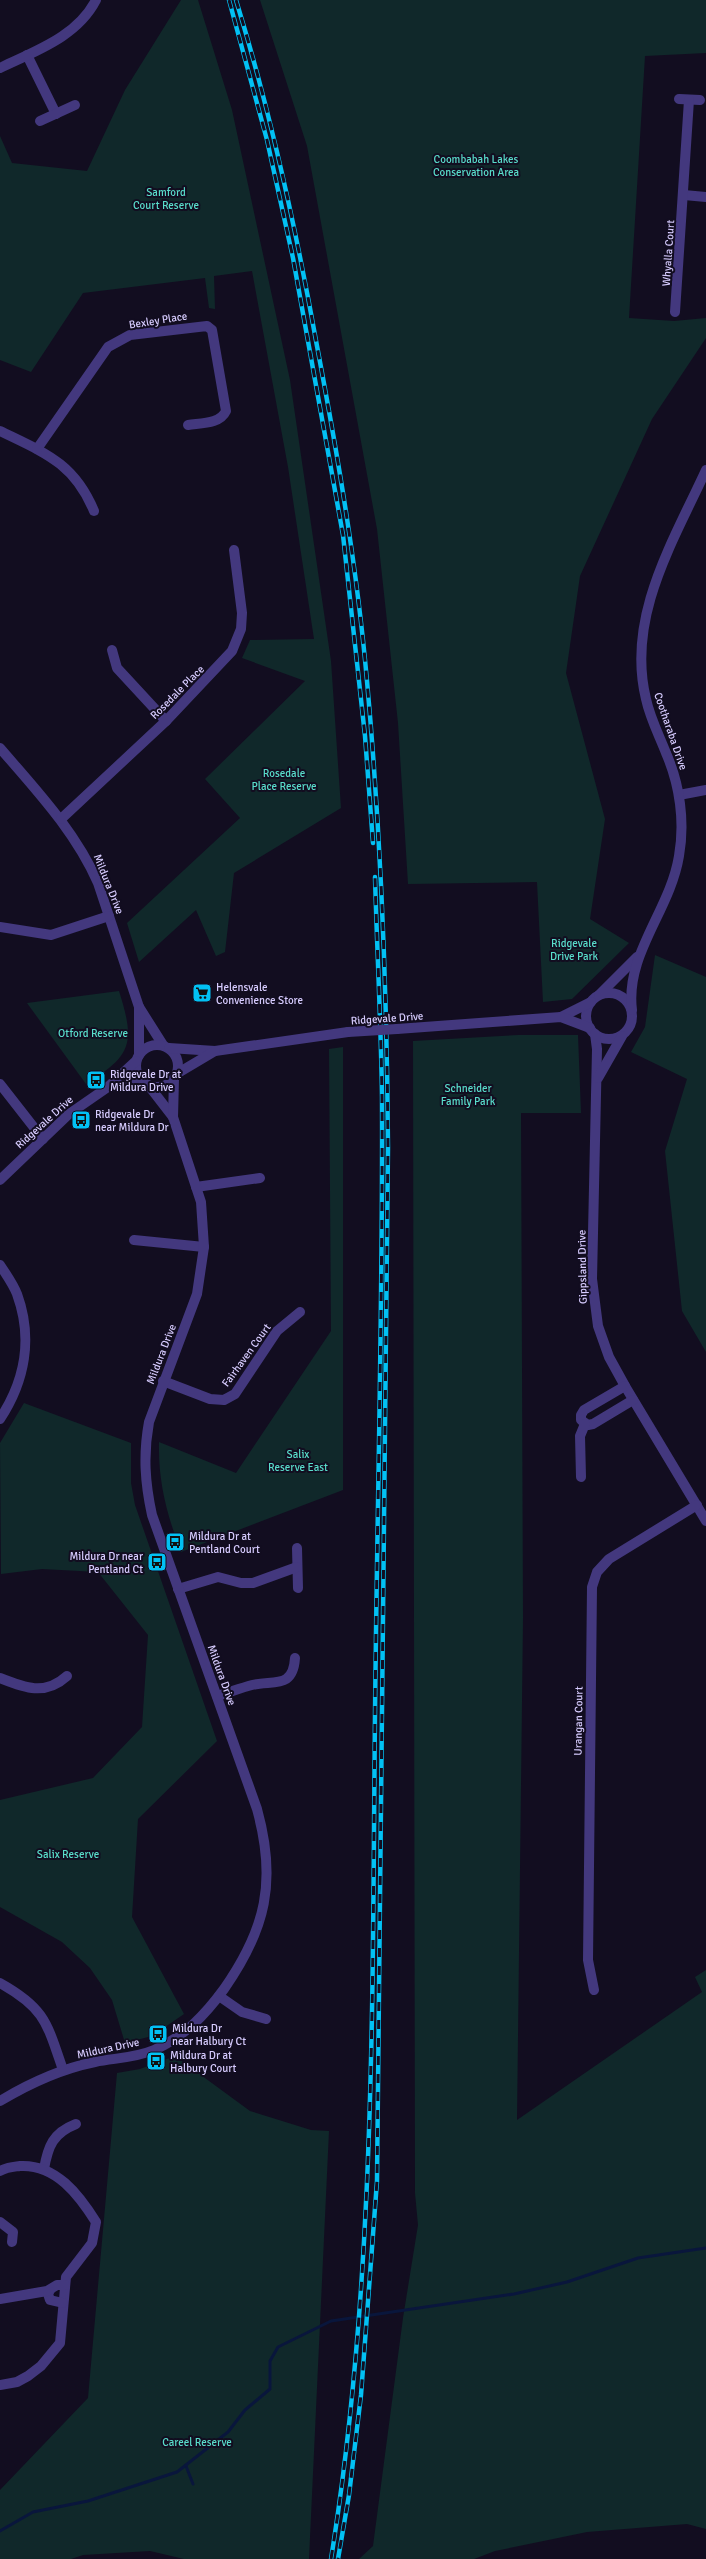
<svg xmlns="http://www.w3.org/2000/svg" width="706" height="2559" font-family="Signika,sans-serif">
<rect width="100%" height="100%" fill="#120d20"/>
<!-- green -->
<g fill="#10282a">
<polygon points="181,0 198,0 232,110 290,380 331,661 341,808 234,873 225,952 216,956 196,910 139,962 127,923 240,818 205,779 305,681 242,658 250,640 314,639 288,467 252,271 214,276 215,309 209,308 205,278 83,293 31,372 0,360 0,136 12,163 87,171 125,90"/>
<polygon points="260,0 706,0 706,53 645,56 629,318 674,321 706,318 706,338 652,419 580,576 566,673 605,819 590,919 629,943 572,999 543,1002 537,882 408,884 398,723 377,529 307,146"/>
<polygon points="655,955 706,977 706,1352 682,1311 665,1151 687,1079 631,1052 645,1027"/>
<path d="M119 991C135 1042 133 1055 86 1084L27 1003Z"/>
<polygon points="519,1035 578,1035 581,1113 521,1113 523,1618 517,2120 702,1992 695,1977 706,1970 706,2529 687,2524 587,2532 495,2551 474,2559 359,2559 373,2546 403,2318 418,2225 415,2193 413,1041"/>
<path d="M343 1047V1490L181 1552C167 1515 158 1482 159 1442L236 1473 331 1331 329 1049Z"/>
<polygon points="24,1403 131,1443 131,1483 135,1505 217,1741 138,1819 132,1917 184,2014 152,2036 125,2043 112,2000 90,1968 62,1942 0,1907 0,1800 93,1778 142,1727 148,1635 98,1572 42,1569 1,1574 0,1443"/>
<polygon points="175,2056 250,2111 311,2130 329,2131 309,2559 184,2559 150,2551 83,2555 71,2559 0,2559 0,2490 88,2398 117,2073 140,2069"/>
</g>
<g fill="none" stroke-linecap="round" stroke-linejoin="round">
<!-- stream -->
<g stroke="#09163c" stroke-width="3">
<polyline points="186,2466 193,2484"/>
<polyline points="0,2531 33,2512 88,2501 177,2472 228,2432 245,2410 270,2389 270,2361 278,2347 331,2321 514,2294 567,2282 638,2258 706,2248"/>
</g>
<!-- minor -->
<g stroke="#43387e" stroke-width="10">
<polyline points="27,55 56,114"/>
<path d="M0 68C35 51 77 37 96 0"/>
<polyline points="679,99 700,100"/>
<polyline points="40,121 75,105"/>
<polyline points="684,195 706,197"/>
<polyline points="675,312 689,100"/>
<path d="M0 431C45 453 74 463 94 511"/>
<path d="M37 449 108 347 130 335 207 326 212 330 226 411C220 424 202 423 188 425"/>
<polyline points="112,650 117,668 166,721"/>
<path d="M0 748C37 791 75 831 98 883L139 1007V1055"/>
<polyline points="679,795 706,790"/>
<polyline points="61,819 166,721 232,651 241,629 242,613 234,550"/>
<polyline points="0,927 51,935 109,916"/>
<circle cx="609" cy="1016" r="23"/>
<polyline points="599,995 637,957"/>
<polyline points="139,1007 163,1045"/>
<path d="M632 1010C625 954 670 911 679 856 685 822 680 785 666 753 659 735 650 718 646 699 626 617 673 542 706 470"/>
<polyline points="561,1017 591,1002"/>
<polyline points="397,1029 561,1017 590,1028"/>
<polyline points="595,1034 597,1049 592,1279 598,1326 609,1357 625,1386 706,1521"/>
<circle cx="157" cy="1066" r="21"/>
<polyline points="169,1048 215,1051 348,1032"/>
<polyline points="178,1073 215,1051"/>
<polyline points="598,1078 622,1036"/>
<polyline points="0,1084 43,1139"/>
<polyline points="149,1086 173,1117"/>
<polyline points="108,1087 143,1082"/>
<polyline points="0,1180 69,1114 108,1087 136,1061"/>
<polyline points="196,1187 260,1178"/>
<polyline points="134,1240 204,1247"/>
<path d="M0 1265C6 1274 13 1284 17 1294 33 1338 25 1381 0 1419"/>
<polyline points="163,1381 210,1399 224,1400 235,1394 277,1331 300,1312"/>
<polyline points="625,1386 584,1410 581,1415 581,1420 588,1425 593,1424 633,1400"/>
<polyline points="581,1477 580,1436 585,1424"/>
<polyline points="297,1548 298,1588"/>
<polyline points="178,1589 218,1577 241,1583 253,1583 297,1567"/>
<path d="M0 1678C25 1688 45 1696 67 1676"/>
<path d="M217 1696C228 1693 240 1688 252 1685 274 1680 293 1689 295 1658"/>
<path d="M0 1983C45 2008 47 2023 63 2070"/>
<polyline points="594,1990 588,1960 592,1587 597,1572 609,1559 697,1505"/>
<polyline points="219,1996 242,2012 266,2019"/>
<path d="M0 2101C30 2083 60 2069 95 2062 115 2058 135 2058 154 2050 184 2037 205 2015 224 1989 266 1929 277 1881 257 1809L152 1515C145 1483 143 1455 149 1422L197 1294 204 1247 201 1202 173 1117 174 1079"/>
<path d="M44 2169C48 2146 53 2133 76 2124"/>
<path d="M0 2171C7 2167 12 2167 20 2166 56 2164 79 2195 96 2222L92 2243 66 2277 60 2343 41 2366 28 2376 17 2382 0 2385"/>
<polyline points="0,2222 13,2232 12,2242"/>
<polyline points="50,2290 48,2294 50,2300 63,2303"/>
<polyline points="0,2299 47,2291 57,2285 65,2285"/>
</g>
<!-- rail casing -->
<g stroke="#02c1f4" stroke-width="4.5">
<g id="rail">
<polyline points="229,0 267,140 293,258 343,535 365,736 373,843"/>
<path d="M236 0C271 114 296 229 317 346 338 457 357 568 367 681 381 836 387 991 388 1147L377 2181 361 2395 349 2495 338 2559"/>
<path d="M331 2559C376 2280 372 1996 375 1715 377 1509 383 1303 382 1097 381 1024 377 950 375 877"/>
</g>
</g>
<!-- rail -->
<use href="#rail" stroke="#120d20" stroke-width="3" stroke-dasharray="9" stroke-linecap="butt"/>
<!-- minor-bridge -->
<polyline stroke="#43387e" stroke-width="10" points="348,1032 397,1029"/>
</g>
<!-- icons -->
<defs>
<g id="supermarket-square" transform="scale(1)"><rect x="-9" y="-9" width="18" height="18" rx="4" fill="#02c1f4" stroke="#120d20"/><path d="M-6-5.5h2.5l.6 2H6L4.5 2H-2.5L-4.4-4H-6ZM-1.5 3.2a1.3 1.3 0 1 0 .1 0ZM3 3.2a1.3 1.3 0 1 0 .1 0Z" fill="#111"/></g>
<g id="bus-square" transform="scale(1)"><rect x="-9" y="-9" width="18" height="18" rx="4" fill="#02c1f4" stroke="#120d20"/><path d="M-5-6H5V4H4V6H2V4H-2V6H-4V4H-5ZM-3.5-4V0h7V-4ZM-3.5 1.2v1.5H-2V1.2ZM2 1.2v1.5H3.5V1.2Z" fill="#111"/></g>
</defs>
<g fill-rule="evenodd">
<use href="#supermarket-square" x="202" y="993"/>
<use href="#bus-square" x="96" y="1080"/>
<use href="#bus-square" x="81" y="1120"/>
<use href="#bus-square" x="175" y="1542"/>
<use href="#bus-square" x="157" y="1562"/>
<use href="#bus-square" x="158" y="2034"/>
<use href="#bus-square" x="156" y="2061"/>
</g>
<g text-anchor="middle" stroke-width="4" stroke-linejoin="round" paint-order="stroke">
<!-- park labels -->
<g font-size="11" fill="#59ddcb" stroke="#120d20">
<text x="476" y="163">Coombabah Lakes<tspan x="476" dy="13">Conservation Area</tspan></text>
<text x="166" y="196">Samford<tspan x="166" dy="13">Court Reserve</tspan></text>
<text x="284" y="777">Rosedale<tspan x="284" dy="13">Place Reserve</tspan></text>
<text x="574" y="947">Ridgevale<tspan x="574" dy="13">Drive Park</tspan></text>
<text x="93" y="1037">Otford Reserve</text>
<text x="468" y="1092">Schneider<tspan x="468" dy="13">Family Park</tspan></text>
<text x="298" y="1458">Salix<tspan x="298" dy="13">Reserve East</tspan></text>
<text x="68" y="1858">Salix Reserve</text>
<text x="197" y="2446">Careel Reserve</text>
</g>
<!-- street labels -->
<g font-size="11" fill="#d7ccff" stroke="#120d20">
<text transform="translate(668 253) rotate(-86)" y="4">Whyalla Court</text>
<text transform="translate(158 320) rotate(-9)" y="4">Bexley Place</text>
<text transform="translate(177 692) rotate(-45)" y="4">Rosedale Place</text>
<text transform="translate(671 731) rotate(71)" y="4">Cootharaba Drive</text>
<text transform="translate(109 884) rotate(68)" y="4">Mildura Drive</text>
<text transform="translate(387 1018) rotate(-4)" y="4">Ridgevale Drive</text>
<text transform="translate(44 1122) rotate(-42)" y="4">Ridgevale Drive</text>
<text transform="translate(582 1267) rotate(-91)" y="4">Gippsland Drive</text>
<text transform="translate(161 1354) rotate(-69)" y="4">Mildura Drive</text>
<text transform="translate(246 1355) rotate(-54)" y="4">Fairhaven Court</text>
<text transform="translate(222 1675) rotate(70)" y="4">Mildura Drive</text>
<text transform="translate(578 1721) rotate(-89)" y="4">Urangan Court</text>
<text transform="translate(108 2048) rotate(-12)" y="4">Mildura Drive</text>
</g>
<!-- poi labels -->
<g font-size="11" fill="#d7ccff" stroke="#120d20" text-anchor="start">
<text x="216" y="991">Helensvale<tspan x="216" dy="13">Convenience Store</tspan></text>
<text x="110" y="1078">Ridgevale Dr at<tspan x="110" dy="13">Mildura Drive</tspan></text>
<text x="95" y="1118">Ridgevale Dr<tspan x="95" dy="13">near Mildura Dr</tspan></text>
<text x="189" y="1540">Mildura Dr at<tspan x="189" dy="13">Pentland Court</tspan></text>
<text x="143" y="1560" text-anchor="end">Mildura Dr near<tspan x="143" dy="13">Pentland Ct</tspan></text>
<text x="172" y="2032">Mildura Dr<tspan x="172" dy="13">near Halbury Ct</tspan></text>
<text x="170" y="2059">Mildura Dr at<tspan x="170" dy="13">Halbury Court</tspan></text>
</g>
</g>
</svg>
